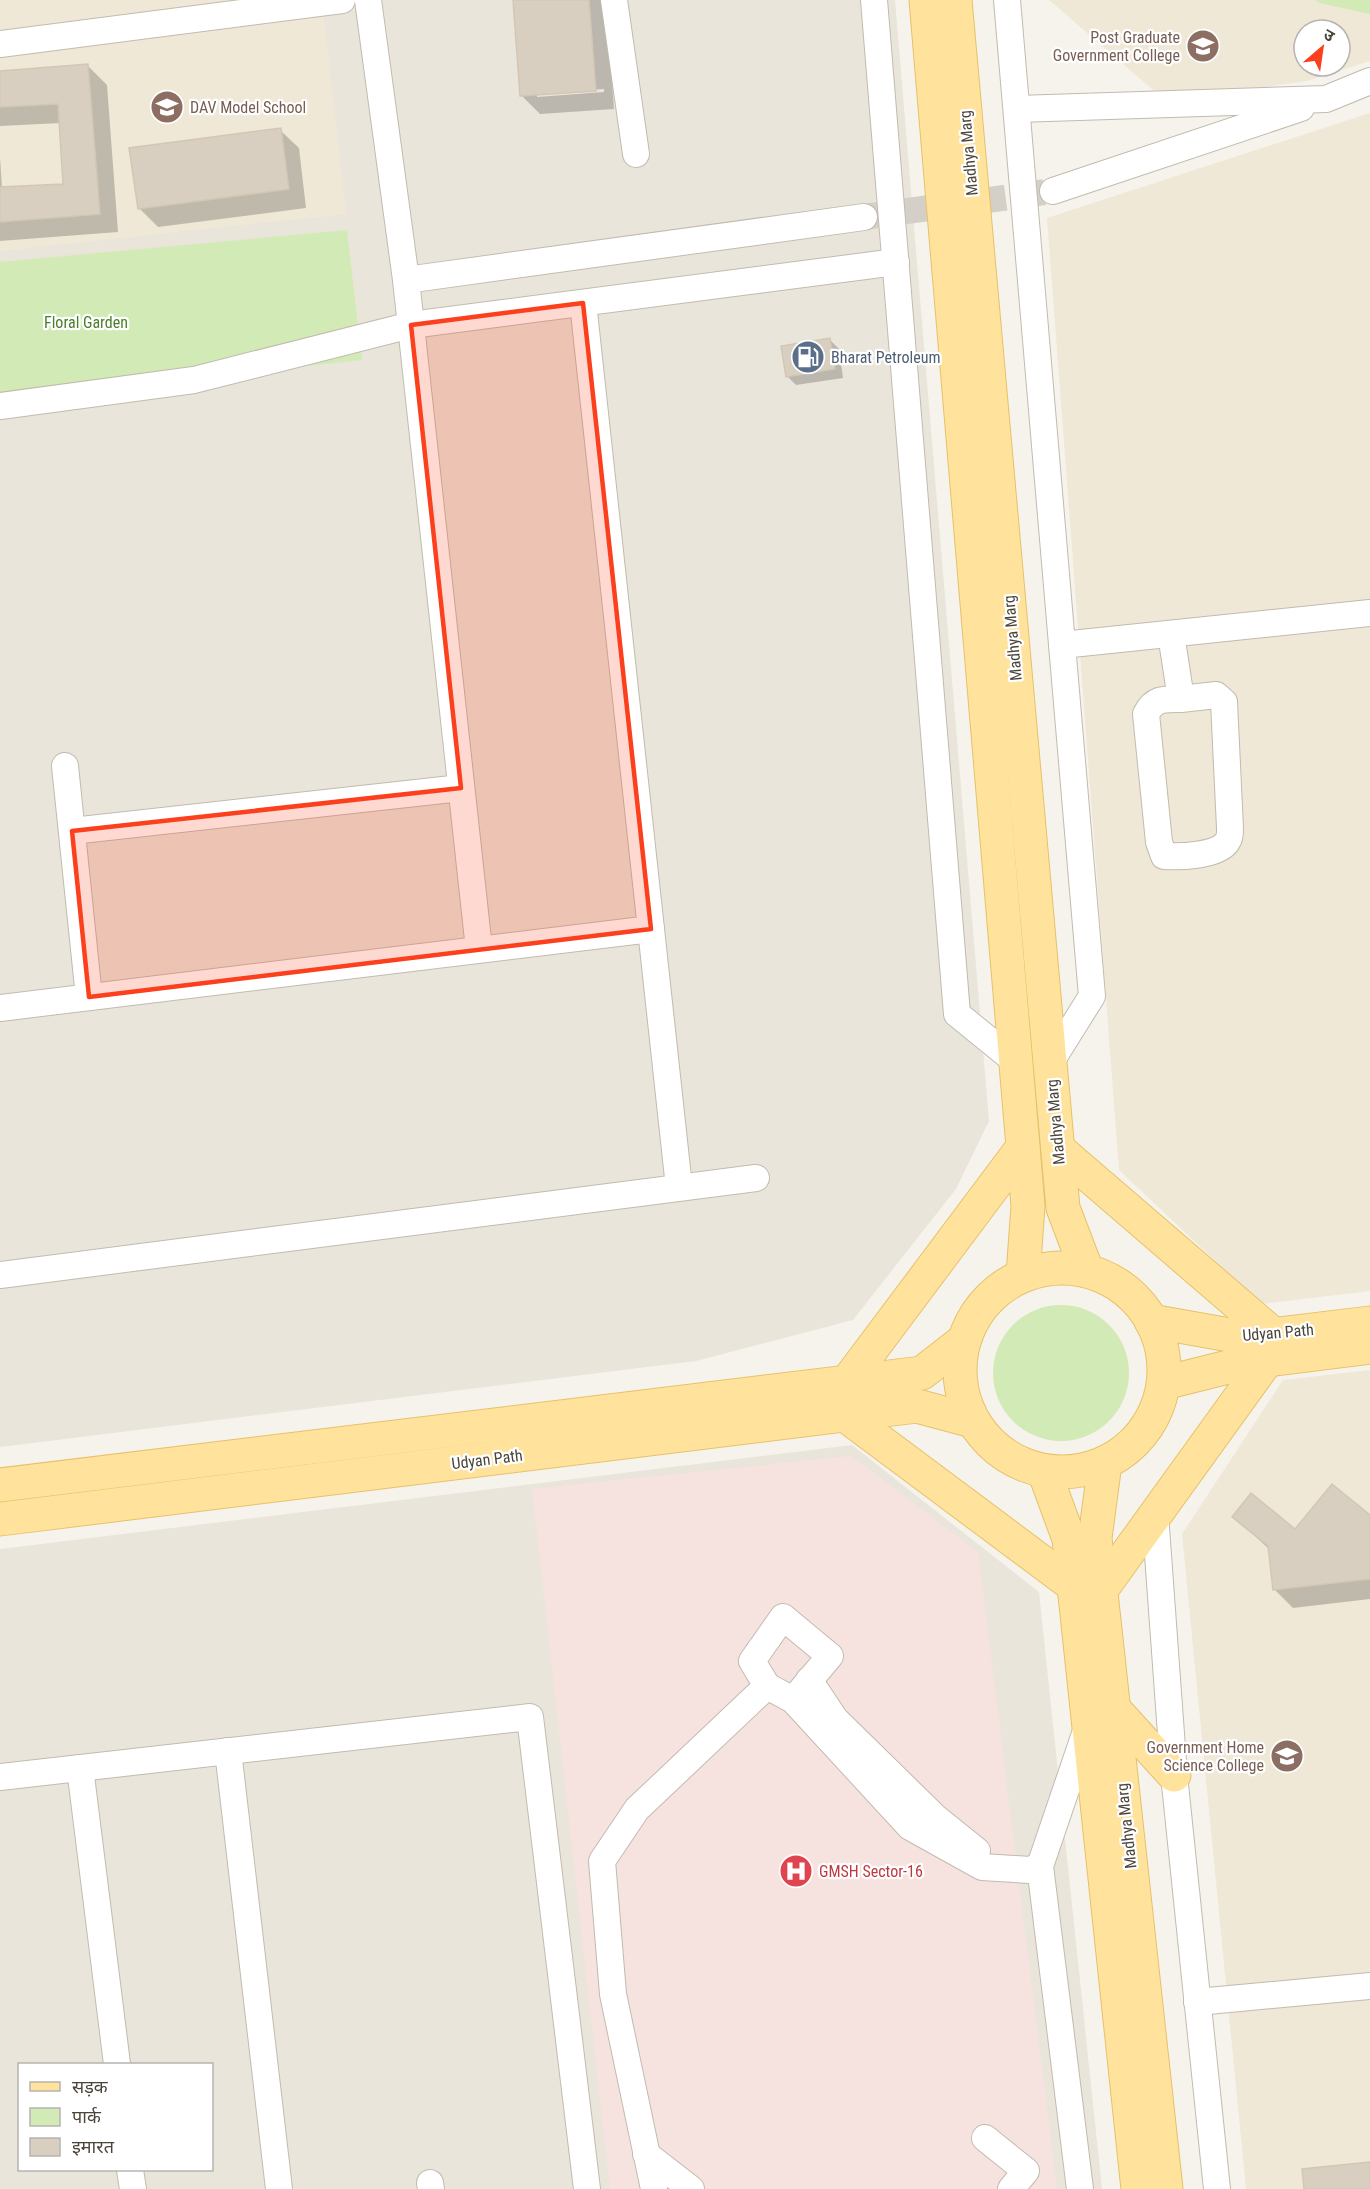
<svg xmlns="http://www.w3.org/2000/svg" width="1370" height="2189" font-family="'Roboto Condensed','Noto Sans Devanagari',sans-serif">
<rect width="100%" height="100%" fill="#f6f3ec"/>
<!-- residential -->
<g fill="#eae5da" fill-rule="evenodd">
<polygon points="0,0 895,0 989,1121 956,1189 853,1320 696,1361 0,1447"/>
<path d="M852 1445 1039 1592 1102 2189H0V1549ZM20 2064H212V2170H20Z"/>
</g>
<!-- education -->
<g fill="#efe8d6" fill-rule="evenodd">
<polygon points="0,0 322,0 346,214 0,251"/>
<path d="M1049 0H1370V61L1307 81 1238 91 1159 95ZM1304 30H1340V66H1304Z"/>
<polygon points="1370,113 1370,1291 1261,1304 1119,1170 1047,218"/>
<polygon points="1370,1370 1370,2189 1246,2189 1182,1534 1283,1380"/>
</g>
<!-- medical -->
<polygon fill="#f6e3e0" points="851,1456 978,1552 1057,2189 610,2189 532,1489"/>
<!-- green -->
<g fill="#d2eab5">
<polygon points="1315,0 1370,0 1370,14 1320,3"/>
<polygon points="347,230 362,360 0,399 0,262"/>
<circle cx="1061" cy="1373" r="68"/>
</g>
<!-- shadow -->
<g fill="#0003" fill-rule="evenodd">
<path d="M514 0H606L614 109 540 114 522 96ZM604 89V92L537 97V94Z"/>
<polygon points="88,66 107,85 118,232 0,241 0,157 2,188 64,185 61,123 0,126 0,73"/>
<polygon points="280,130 299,148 306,208 158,227 139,208"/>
<polygon points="829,339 839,349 843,378 796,385 787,376"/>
<polygon points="1234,1517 1295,1531 1370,1517 1370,1599 1293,1608 1274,1589 1269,1549"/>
</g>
<!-- building -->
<g fill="#d8cfc1" stroke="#d3c7b4" stroke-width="1.5">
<polygon points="513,0 589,0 596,91 520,96"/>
<polygon points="88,64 100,214 0,222 0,187 63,184 58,104 0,107 0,71"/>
<polygon points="281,128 289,189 138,209 129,148"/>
<polygon points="830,338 835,369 786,377 781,346"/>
<polygon points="1332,1484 1370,1515 1370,1579 1273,1590 1268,1546 1232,1517 1251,1493 1295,1529"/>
<polygon points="1370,2162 1370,2189 1304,2189 1302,2169"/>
</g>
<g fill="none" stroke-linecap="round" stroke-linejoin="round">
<!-- minor-tunnel -->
<polyline stroke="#d4d0c8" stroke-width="26" stroke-dasharray="26 13" stroke-linecap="butt" points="864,217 1053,191"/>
<!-- minor casing -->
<g stroke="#c2bbae" stroke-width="28">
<g id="minor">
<polyline points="368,0 406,280 479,949"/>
<polyline points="614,0 636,154"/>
<polyline points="874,0 957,1014 1016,1062"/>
<polyline points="1007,0 1092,996 1050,1063"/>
<polyline points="0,44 342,0"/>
<polyline points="1017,109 1326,99 1370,81"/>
<polyline points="1053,191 1301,108"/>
<polyline points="406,280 864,217"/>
<polyline points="583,303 679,1187"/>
<polyline points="0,406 194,380 411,325 896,262"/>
<path d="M1171 634 1181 699 1216 695 1224 702 1230 828C1230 833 1230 838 1227 842 1217 856 1180 857 1164 856L1159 842 1146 714C1154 698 1165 699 1181 699"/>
<polyline points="1062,645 1370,613"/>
<polyline points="65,766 89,997"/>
<polyline points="72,831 461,788"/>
<polyline points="0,1008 651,929"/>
<polyline points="0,1275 756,1178"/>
<polyline points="1155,1514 1174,1775 1217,2189"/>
<polygon points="783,1617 830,1656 793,1700 767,1686 752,1661"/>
<polyline points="809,1680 835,1719 936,1818 977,1851"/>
<polyline points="793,1700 910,1827 982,1867 1030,1870 1040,1866"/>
<polyline points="228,1751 279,2189"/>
<polyline points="80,1768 117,2064"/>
<polyline points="0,1777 530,1717 587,2189"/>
<polyline points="1197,2002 1370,1986"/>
<polyline points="985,2138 1026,2171 1011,2189"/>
<polyline points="646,2154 691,2189"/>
<polyline points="130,2170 133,2189"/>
<polyline points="430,2183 431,2189"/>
<polyline points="654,2189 613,1994 602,1861 637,1809 767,1686"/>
<polyline points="1080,2189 1040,1866 1087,1728"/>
</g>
</g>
<!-- major casing -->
<g stroke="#e6c16a" stroke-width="35">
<g id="major">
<polyline points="926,0 1028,1206 1023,1275"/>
<polyline points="955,0 1063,1208 1087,1271"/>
<polyline points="1058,1149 1274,1335"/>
<circle cx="1062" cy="1370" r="102"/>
<polyline points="1151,1321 1246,1338 1370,1323"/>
<polyline points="847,1382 1023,1147"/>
<polyline points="1164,1383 1244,1363 1370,1347"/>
<polyline points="845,1415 1074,1586"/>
<polyline points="1105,1463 1095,1538 1166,2189"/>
<polyline points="1044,1471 1069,1539 1138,2189"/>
<polyline points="0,1485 922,1373 963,1341"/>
<polyline points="0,1519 917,1406 973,1421"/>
<polyline points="1101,1590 1267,1360"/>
<polyline points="1114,1709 1174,1775"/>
</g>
</g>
<!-- minor -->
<use href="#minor" stroke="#fff" stroke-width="26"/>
<!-- major -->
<use href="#major" stroke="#ffe39c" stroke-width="33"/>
</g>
<!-- marked area -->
<path fill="#fc3f1d" fill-opacity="0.2" stroke="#fc3f1d" stroke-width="4.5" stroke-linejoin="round" d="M583 303 651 929 89 997 72 831 461 788 411 325Z"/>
<!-- icons -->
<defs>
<g id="university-disc" transform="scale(1.725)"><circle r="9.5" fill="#8d6e63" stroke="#fff"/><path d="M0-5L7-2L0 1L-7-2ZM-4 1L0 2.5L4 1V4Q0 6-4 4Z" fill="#fff"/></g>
<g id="school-disc" transform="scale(1.725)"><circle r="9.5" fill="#8d6e63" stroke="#fff"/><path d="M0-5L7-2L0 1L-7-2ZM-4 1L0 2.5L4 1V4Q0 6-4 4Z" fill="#fff"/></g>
<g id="fuel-disc" transform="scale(1.725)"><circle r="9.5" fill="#5c6f8a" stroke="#fff"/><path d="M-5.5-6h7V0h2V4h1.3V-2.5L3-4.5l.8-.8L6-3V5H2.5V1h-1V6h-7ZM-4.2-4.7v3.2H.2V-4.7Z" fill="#fff"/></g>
<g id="hospital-disc" transform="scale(1.725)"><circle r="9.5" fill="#e0444e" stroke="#fff"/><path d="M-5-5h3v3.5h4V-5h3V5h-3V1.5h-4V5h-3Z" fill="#fff"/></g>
</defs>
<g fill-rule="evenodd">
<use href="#university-disc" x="1203" y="46"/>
<use href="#school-disc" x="167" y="107"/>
<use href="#fuel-disc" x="808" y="357"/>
<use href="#university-disc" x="1287" y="1756"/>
<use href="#hospital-disc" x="796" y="1871"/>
</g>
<g text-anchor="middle" stroke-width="4.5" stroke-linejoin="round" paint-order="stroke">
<!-- education labels -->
<g font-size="16" fill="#785e54" stroke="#fff" text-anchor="end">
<text x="1180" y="43">Post Graduate<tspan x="1180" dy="18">Government College</tspan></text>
<text x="190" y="113" text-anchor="start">DAV Model School</text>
<text x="1264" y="1753">Government Home<tspan x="1264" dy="18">Science College</tspan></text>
</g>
<!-- street labels -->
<g font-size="16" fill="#4b4439" stroke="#fff">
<text transform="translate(968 153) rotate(-95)" y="6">Madhya Marg</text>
<text transform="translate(1012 638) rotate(-95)" y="6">Madhya Marg</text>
<text transform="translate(1055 1122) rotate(-95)" y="6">Madhya Marg</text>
<text transform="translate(1278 1332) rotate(-5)" y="6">Udyan Path</text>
<text transform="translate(487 1459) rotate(-7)" y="6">Udyan Path</text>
<text transform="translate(1126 1826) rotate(-96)" y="6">Madhya Marg</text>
</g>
<!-- park labels -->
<g font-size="16" fill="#4a7f2a" stroke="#fff">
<text x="86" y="328">Floral Garden</text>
</g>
<!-- service labels -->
<g font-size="16" fill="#4e5e75" stroke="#fff" text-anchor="start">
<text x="831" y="363">Bharat Petroleum</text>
</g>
<!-- health labels -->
<g font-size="16" fill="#be3a42" stroke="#fff" text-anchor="start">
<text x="819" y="1877">GMSH Sector-16</text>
</g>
</g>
<!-- legend -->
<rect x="18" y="2063" width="195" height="108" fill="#ffffff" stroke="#b7b4b0" stroke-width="1.5"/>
<rect x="30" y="2082" width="30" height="9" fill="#ffe39c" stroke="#b7b4b0" stroke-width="1.5"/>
<text x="72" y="2093" font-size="18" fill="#4b4439">सड़क</text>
<rect x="30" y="2108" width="30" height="18" fill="#d2eab5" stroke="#b7b4b0" stroke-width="1.5"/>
<text x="72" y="2123" font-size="18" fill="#4b4439">पार्क</text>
<rect x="30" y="2138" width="30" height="18" fill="#d8cfc1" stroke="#b7b4b0" stroke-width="1.5"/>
<text x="72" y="2153" font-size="18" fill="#4b4439">इमारत</text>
<!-- north arrow -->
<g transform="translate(1322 48) rotate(29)"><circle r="28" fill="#ffffff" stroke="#b7b4b0" stroke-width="1.5"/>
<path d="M0-4.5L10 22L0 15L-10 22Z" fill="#fc3f1d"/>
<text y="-9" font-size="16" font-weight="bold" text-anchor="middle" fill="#4b4439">उ</text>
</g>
</svg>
